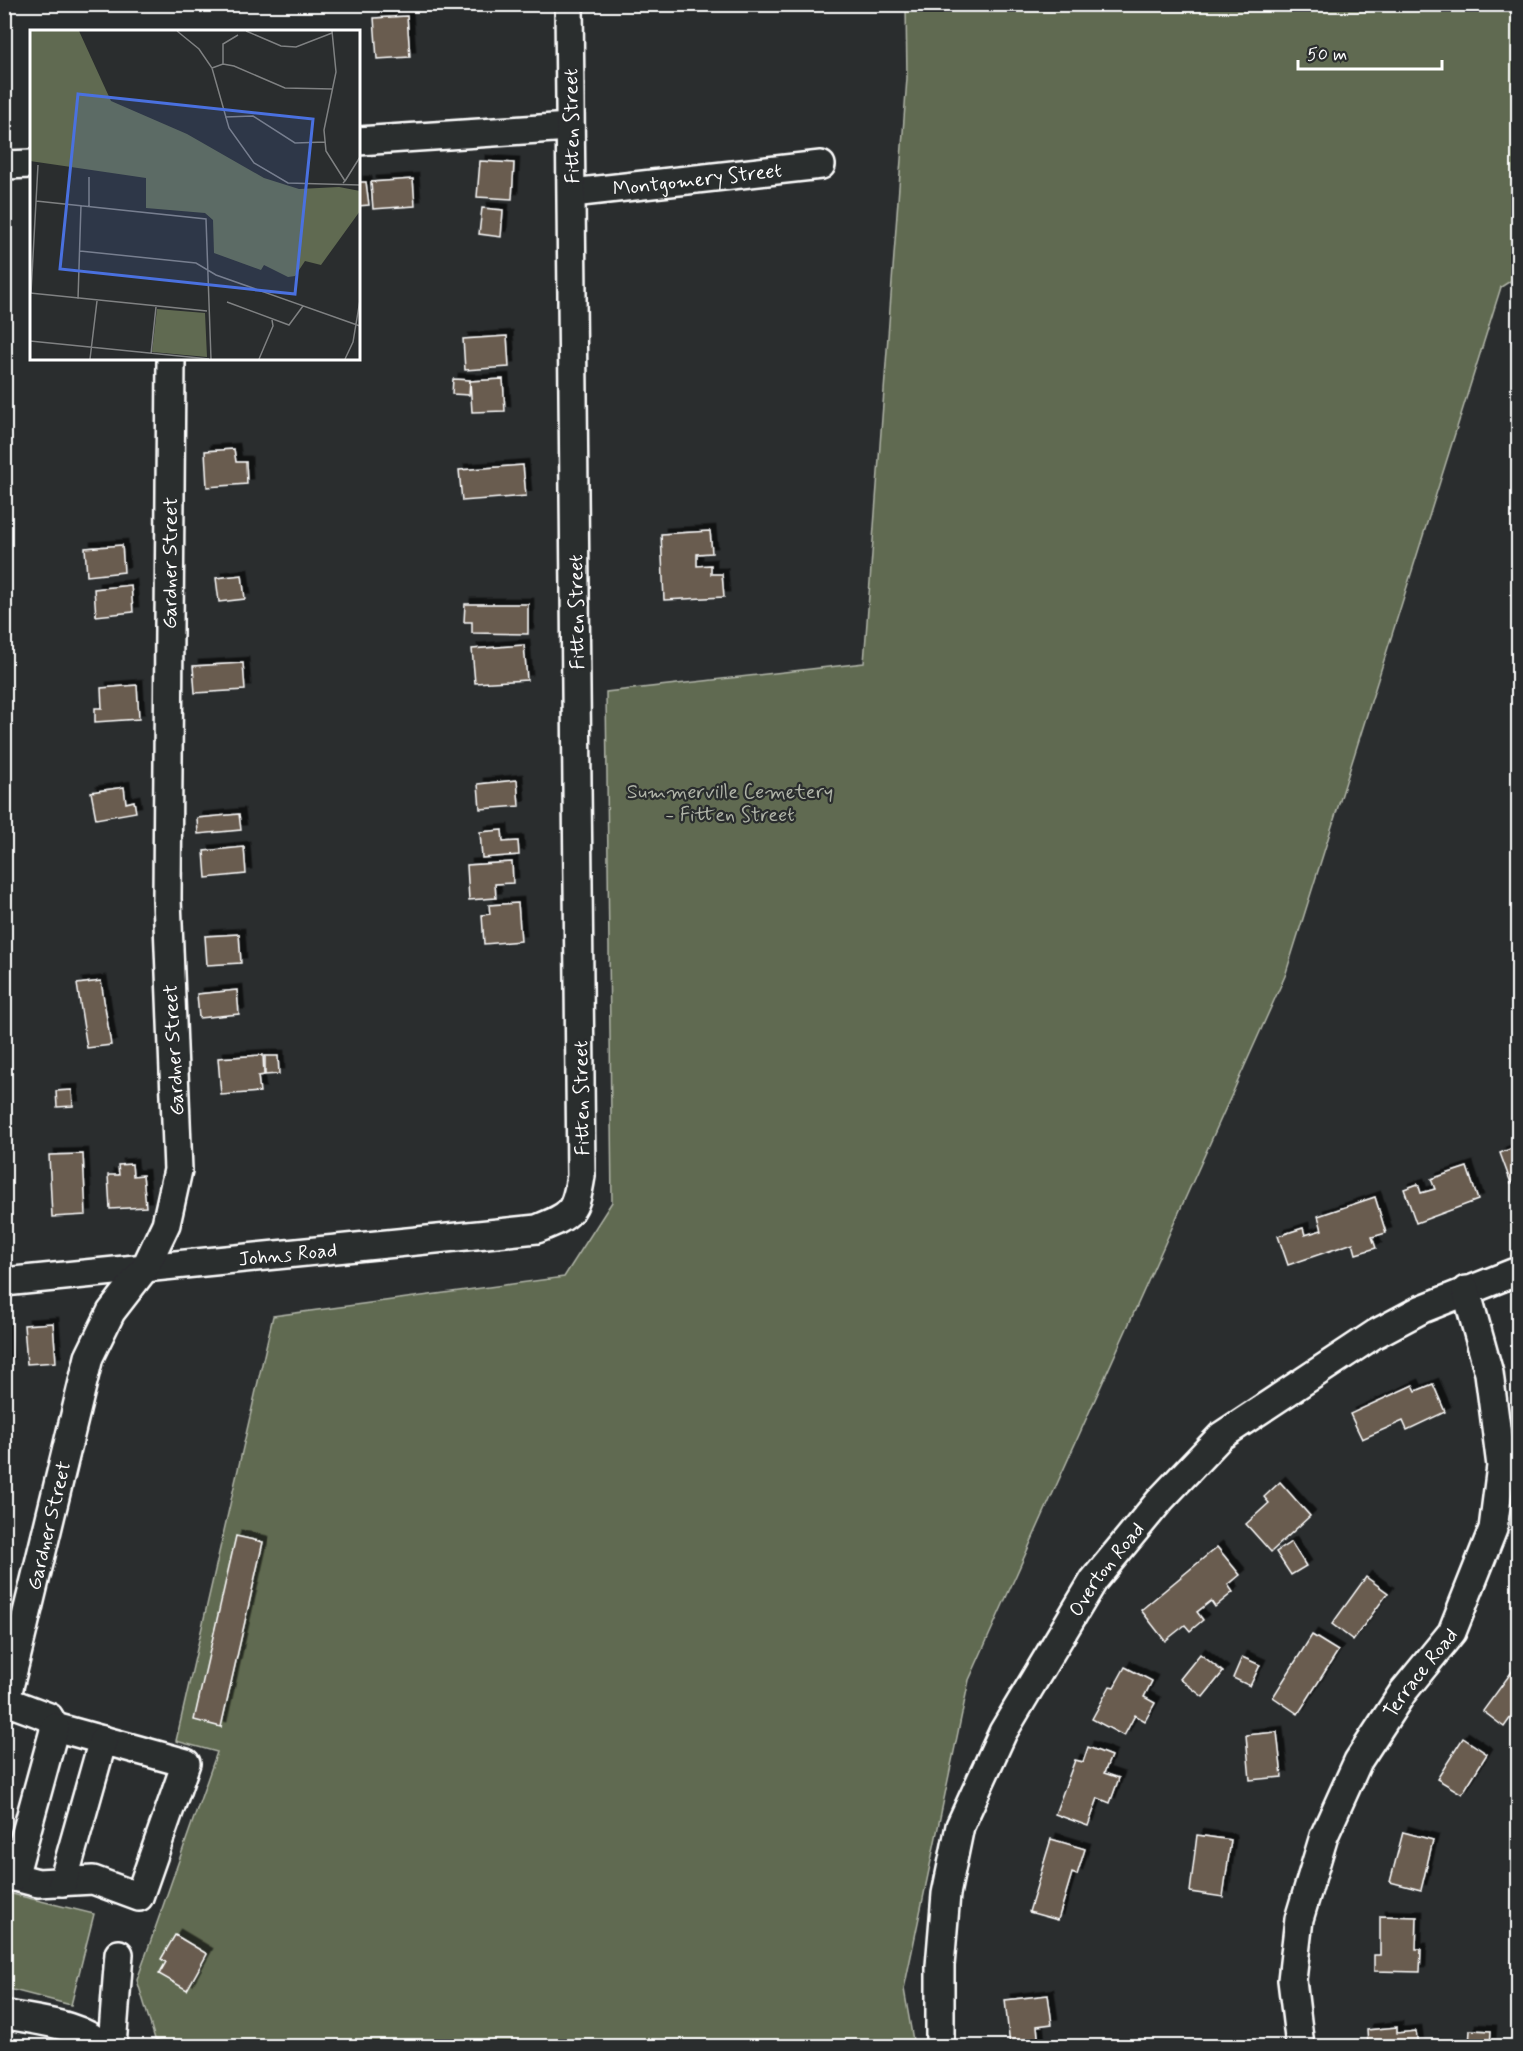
<svg xmlns="http://www.w3.org/2000/svg" width="1523" height="2051" font-family="Mynerve,sans-serif">
<defs>
<filter id="shadow"><feDropShadow dx="5.5" dy="-5.5" stdDeviation="0" flood-color="#0009"/></filter>
</defs>
<rect width="100%" height="100%" fill="#2a2d2e"/>
<filter id="ink" filterUnits="userSpaceOnUse"><feTurbulence type="fractalNoise" baseFrequency=".0167" numOctaves="2"/><feDisplacementMap in="SourceGraphic" scale="12" xChannelSelector="R" yChannelSelector="G"/><feConvolveMatrix kernelMatrix="1 2 1 2 8 2 1 2 1" color-interpolation-filters="sRGB"/></filter>
<g filter="url(#ink)">
<!-- green -->
<g fill="#606a51" stroke="#b0b4a8" stroke-width="1.5">
<polygon points="906,5 1518,5 1518,276 1501,287 1285,976 969,1680 904,1989 914,2046 169,2046 155,2039 137,1980 217,1752 176,1741 273,1316 564,1277 612,1202 606,692 864,663 907,78"/>
<polygon points="4,1892 94,1914 71,2005 5,1988"/>
</g>
<!-- building -->
<g fill="#695c50" stroke="#fff" stroke-width="1.5" filter="url(#shadow)">
<polygon points="407,16 410,57 377,59 374,18"/>
<polygon points="480,161 514,163 512,199 477,197"/>
<polygon points="413,179 415,206 373,209 371,182"/>
<polygon points="358,182 366,182 369,205 358,206"/>
<polygon points="482,208 503,210 501,237 479,234"/>
<polygon points="507,336 509,367 465,370 463,339"/>
<polygon points="453,379 470,380 469,395 452,394"/>
<polygon points="503,379 505,411 472,412 470,381"/>
<polygon points="234,449 236,462 246,462 247,484 207,487 205,451"/>
<polygon points="523,465 526,496 462,501 459,470"/>
<polygon points="710,531 712,553 697,554 697,566 711,565 711,574 722,574 724,597 664,600 661,534"/>
<polygon points="122,545 124,572 87,576 85,548"/>
<polygon points="242,575 245,599 219,602 216,578"/>
<polygon points="131,585 133,612 96,616 94,589"/>
<polygon points="465,604 528,604 528,634 472,633 472,622 464,622"/>
<polygon points="524,645 527,680 475,683 472,649"/>
<polygon points="243,663 245,690 195,693 193,666"/>
<polygon points="137,685 139,719 95,722 95,708 102,708 101,688"/>
<polygon points="517,780 519,806 480,809 478,784"/>
<polygon points="124,787 126,803 134,801 136,812 96,819 91,792"/>
<polygon points="239,814 241,830 198,834 197,818"/>
<polygon points="502,830 503,842 518,841 519,855 482,858 480,832"/>
<polygon points="244,847 246,874 206,878 204,851"/>
<polygon points="512,862 513,883 495,884 496,898 469,900 467,865"/>
<polygon points="518,903 521,941 484,944 482,915 490,914 489,905"/>
<polygon points="239,934 241,963 207,965 205,936"/>
<polygon points="101,981 111,1045 87,1048 77,984"/>
<polygon points="237,990 239,1014 199,1018 197,994"/>
<polygon points="263,1055 264,1075 258,1076 260,1092 221,1095 218,1058"/>
<polygon points="265,1056 278,1056 279,1074 265,1075"/>
<polygon points="72,1090 73,1106 57,1107 56,1091"/>
<polygon points="1518,1146 1518,1181 1511,1183 1500,1153"/>
<polygon points="83,1154 86,1215 52,1217 49,1155"/>
<polygon points="132,1164 133,1176 143,1175 146,1207 110,1209 108,1175 119,1175 118,1165"/>
<polygon points="1467,1167 1478,1200 1416,1223 1404,1189 1418,1184 1421,1193 1435,1189 1431,1179"/>
<polygon points="1375,1197 1386,1233 1372,1237 1376,1248 1356,1254 1353,1243 1288,1265 1278,1236 1303,1228 1305,1235 1322,1230 1318,1216"/>
<polygon points="53,1323 56,1362 27,1364 24,1325"/>
<polygon points="4,1326 8,1364 4,1364"/>
<polygon points="1433,1384 1445,1412 1407,1430 1403,1421 1362,1439 1350,1414 1413,1385 1416,1391"/>
<polygon points="1280,1482 1310,1516 1271,1552 1246,1524 1269,1503 1264,1497"/>
<polygon points="236,1536 263,1542 221,1727 194,1720"/>
<polygon points="1291,1542 1306,1566 1291,1575 1276,1552"/>
<polygon points="1217,1547 1240,1575 1228,1585 1233,1592 1215,1607 1211,1601 1197,1612 1203,1620 1190,1631 1185,1625 1165,1641 1141,1610"/>
<polygon points="1366,1577 1388,1593 1353,1640 1332,1624"/>
<polygon points="1312,1635 1338,1651 1298,1714 1273,1697"/>
<polygon points="1200,1654 1223,1672 1203,1697 1180,1679"/>
<polygon points="1242,1657 1260,1665 1250,1686 1233,1678"/>
<polygon points="1125,1667 1152,1681 1144,1697 1155,1703 1145,1721 1135,1715 1124,1736 1092,1719 1110,1686 1114,1687"/>
<polygon points="1513,1670 1518,1674 1518,1707 1504,1727 1483,1711"/>
<polygon points="1277,1732 1282,1777 1250,1780 1246,1735"/>
<polygon points="1463,1738 1487,1754 1462,1794 1437,1779"/>
<polygon points="1088,1747 1111,1756 1104,1773 1119,1778 1110,1803 1098,1798 1088,1826 1055,1814 1075,1760 1083,1762"/>
<polygon points="1403,1832 1433,1840 1421,1890 1390,1882"/>
<polygon points="1197,1835 1231,1840 1223,1897 1190,1892"/>
<polygon points="1051,1839 1085,1849 1077,1875 1072,1873 1058,1920 1029,1912"/>
<polygon points="1380,1916 1417,1917 1416,1949 1421,1949 1420,1972 1374,1971 1374,1955 1380,1955"/>
<polygon points="175,1935 207,1954 187,1990 159,1974 166,1962 161,1959"/>
<polygon points="1048,1995 1052,2024 1037,2026 1039,2046 1010,2046 1005,2000"/>
<polygon points="1515,2006 1518,2006 1518,2029 1517,2029"/>
<polygon points="1397,2027 1397,2033 1416,2031 1418,2046 1368,2046 1367,2030"/>
<polygon points="1470,2030 1491,2031 1490,2046 1469,2046"/>
</g>
<g fill="none" stroke-linecap="round" stroke-linejoin="round">
<!-- minor casing -->
<g stroke="#fff" stroke-width="32">
<g id="minor">
<polyline points="358,141 570,127"/>
<polyline points="4,165 32,164"/>
<path id="s1" d="M572 193 821 165"/>
<path id="s2" d="M4 1282 537 1229C571 1215 575 1214 581 1176L569 4"/>
<path id="s3" d="M4 1708 89 1357 111 1312 145 1268 166 1224 178 1170 167 899 171 358"/>
<polyline points="4,1874 38,1883 93,1880 139,1897 186,1763 55,1727 49,1717 6,1701"/>
<polyline points="14,1877 55,1727"/>
<polyline points="63,1882 103,1740"/>
<path d="M4 2014C35 2021 80 2023 103 2046"/>
<polyline points="112,2046 119,1954"/>
<path id="s4" d="M940 2046V1966L946 1894 960 1826 1003 1732 1094 1580 1161 1499 1221 1436 1375 1334 1422 1309 1518 1271"/>
<path id="s5" d="M1300 2046 1292 1980 1299 1919 1324 1836 1358 1761 1403 1692 1452 1632 1493 1529 1501 1466 1489 1373 1466 1290"/>
</g>
</g>
<!-- minor -->
<use href="#minor" stroke="#2a2d2e" stroke-width="27"/>
</g>
</g>
<g text-anchor="middle" stroke-width="4.5" stroke-linejoin="round" paint-order="stroke">
<!-- street labels -->
<g font-size="20" fill="#fff" stroke="#2a2d2e">
<text transform="translate(571 126) rotate(-91)" y="7">Fitten Street</text>
<text dy="7" stroke="none"><textPath href="#s1" startOffset="126">Montgomery Street</textPath></text>
<text dy="7" stroke="none"><textPath href="#s3" startOffset="1178">Gardner Street</textPath></text>
<text transform="translate(576 612) rotate(-91)" y="7">Fitten Street</text>
<text transform="translate(173 1050) rotate(-93)" y="7">Gardner Street</text>
<text transform="translate(581 1098) rotate(-91)" y="7">Fitten Street</text>
<text dy="7" stroke="none"><textPath href="#s2" startOffset="285">Johns Road</textPath></text>
<text dy="7" stroke="none"><textPath href="#s3" startOffset="188">Gardner Street</textPath></text>
<text dy="7" stroke="none"><textPath href="#s4" startOffset="518">Overton Road</textPath></text>
<text dy="7" stroke="none"><textPath href="#s5" startOffset="405">Terrace Road</textPath></text>
</g>
<!-- park labels -->
<g font-size="20" fill="#b0b4a8" stroke="#2a2d2e">
<text x="730" y="798">Summerville Cemetery<tspan x="730" dy="23">- Fitten Street</tspan></text>
</g>
</g>
<!-- overview -->
<g transform="translate(30 30)">
<rect width="330" height="330" fill="#2a2d2e"/>
<path d="M0 1H49L81 71 157 104 234 148 269 159 309 157 330 161V181L291 235 275 231 265 246 258 247 234 235 231 240 184 223 183 190 175 183 116 178V148L0 131ZM127 279 175 283 177 327 122 322Z" fill="#606a51"/>
<path fill="none" stroke="#7f8182" stroke-width="1.5" d="M147 1 169 19 182 38 199 98 224 133 258 153 330 155M216 1 251 16 266 17 302 3M302 1 306 42 294 100 296 121 315 151 313 153M193 34V14L208 5M182 38 193 34 204 36 255 58 303 59M195 87 223 86 265 113 295 112M59 147V176M315 151 330 127M6 171 176 189 181 329M50 221 166 233 186 245 330 296M0 263 177 281M1 263 8 135M48 269 51 175M197 272 259 295 273 276M0 311 179 329M121 324 126 277M60 329 67 271M229 329 243 296 242 290M315 329 323 312 330 270"/>
<path fill="#4a71e0" fill-opacity="0.15" stroke="#4a71e0" stroke-width="3" d="M48 64 283 89 265 264 30 239Z"/>
<rect width="330" height="330" fill="none" stroke="#fff" stroke-width="3"/>
</g>
<!-- margin -->
<rect width="1523" height="2051" fill="none" stroke="#2a2d2e" stroke-width="24"/>
<rect x="12" y="12" width="1499" height="2027" fill="none" stroke="#fff" stroke-width="2" filter="url(#ink)"/>
<!-- scale -->
<path d="M1298 60v9h144v-9" fill="none" stroke="#ffffff" stroke-width="3"/>
<text x="1307" y="60" font-size="18" fill="#ffffff" stroke="#2a2d2e" stroke-width="4.5" paint-order="stroke">50 m</text>
</svg>
